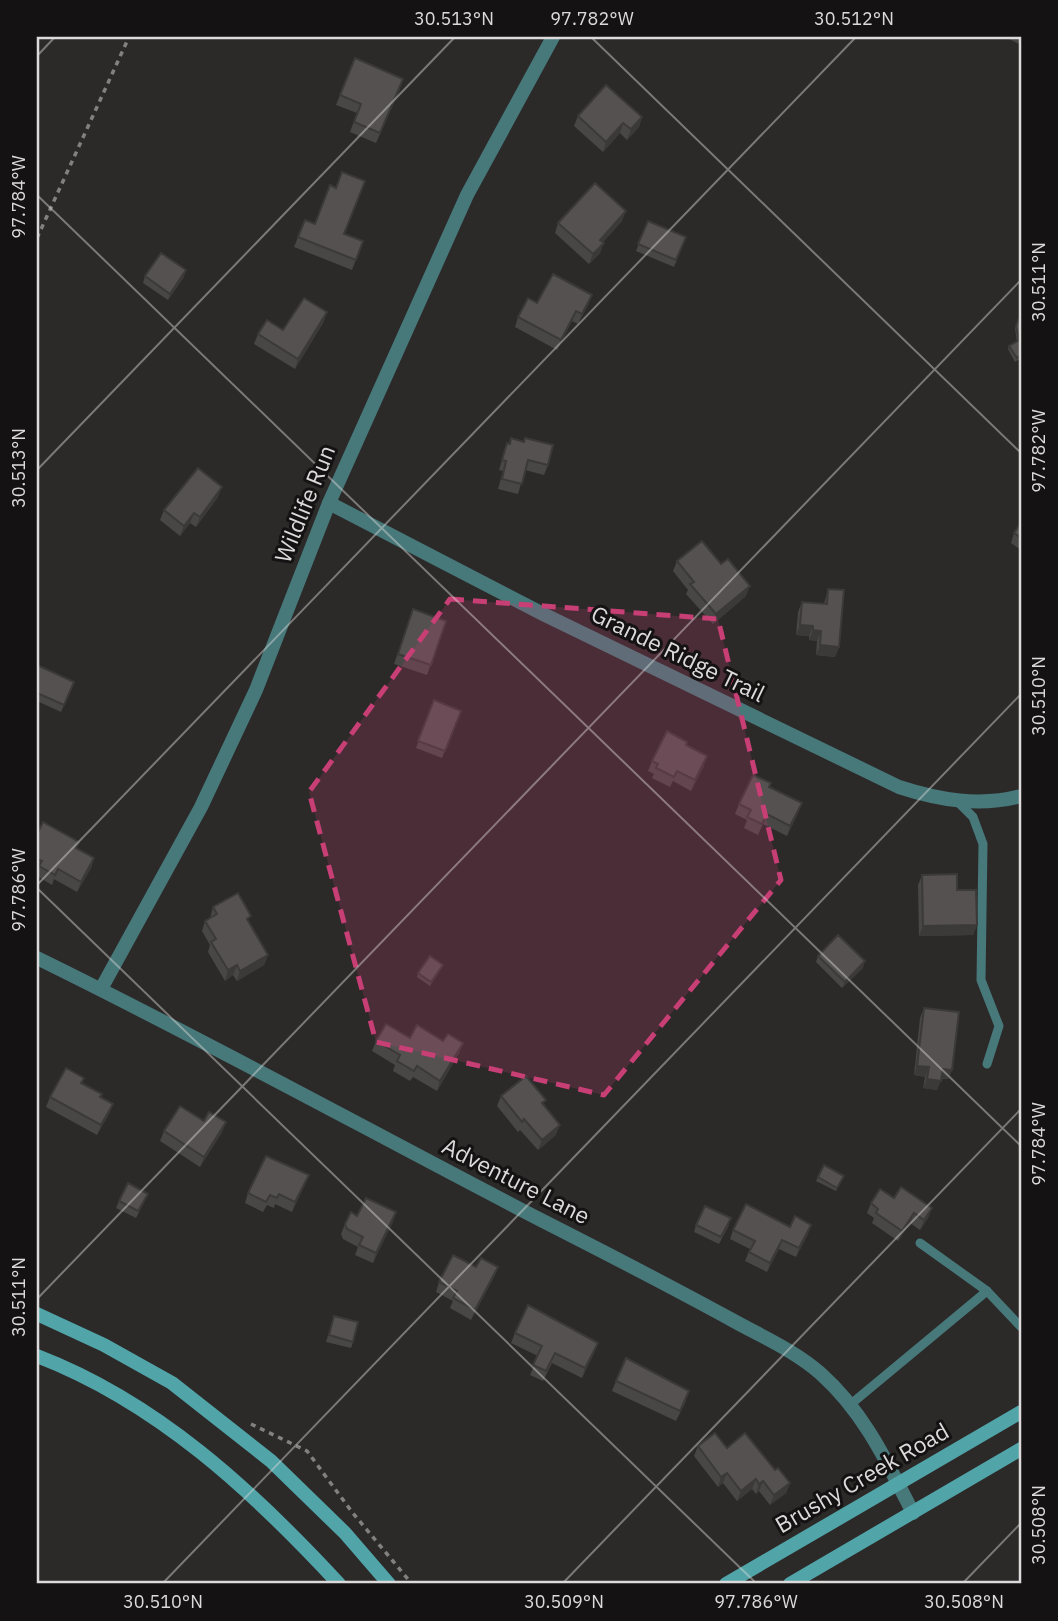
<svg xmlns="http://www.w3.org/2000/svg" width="1058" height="1621" font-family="'IBM Plex Sans',sans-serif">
<rect width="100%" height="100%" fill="#2c2929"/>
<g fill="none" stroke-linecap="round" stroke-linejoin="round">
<!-- path -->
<g stroke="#838080" stroke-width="3.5" stroke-dasharray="5 5" stroke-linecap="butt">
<polyline points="37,238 129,37"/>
<polyline points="251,1424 307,1451 352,1512 412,1584"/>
</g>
<!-- lane -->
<g stroke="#47787a" stroke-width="9">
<polyline points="957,801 973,817 983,844 981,980 999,1026 987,1064"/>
<polyline points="920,1243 987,1291 1021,1327"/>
<polyline points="851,1404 987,1291"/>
</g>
<!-- street -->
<g stroke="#47787a" stroke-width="14">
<path d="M329 503 545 615 899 787C939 800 980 807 1021 796"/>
<path d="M37 958C207 1041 373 1133 541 1220 606 1253 670 1286 734 1321 763 1337 795 1351 820 1373 864 1412 887 1462 913 1513"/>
<polyline points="101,989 201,807 256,690 329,503 467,195 553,37"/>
</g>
<!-- secondary -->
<g stroke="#51a4a8" stroke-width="14">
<polyline points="37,1314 104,1345 172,1383 271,1461 345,1533 389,1584"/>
<path d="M37 1356C157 1402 253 1491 339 1584"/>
<polyline points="726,1584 1021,1412"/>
<polyline points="790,1584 1021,1449"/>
</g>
</g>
<!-- wall -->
<g fill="#494646">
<polygon points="1005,37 1021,37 1021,45"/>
<polygon points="400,89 376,143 350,132 357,113 336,105 340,95"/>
<polygon points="578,116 642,117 639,127 627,140 620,133 603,152 574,126"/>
<polygon points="305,220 363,241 352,270 294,247"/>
<polygon points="622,221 603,242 600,253 589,264 555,233 558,223"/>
<polygon points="648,221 686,237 674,267 636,251"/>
<polygon points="145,276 184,277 168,300 143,283"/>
<polygon points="592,295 588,305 578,324 572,321 557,350 515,327 518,317 537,303"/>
<polygon points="327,312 323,323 295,369 254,344 258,334 283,330"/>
<polygon points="1019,319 1021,358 1015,362 1008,349 1009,346 1017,341 1015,329"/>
<polygon points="511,438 548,465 544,475 525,470 518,494 498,489 503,471 499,470 507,443 509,444"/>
<polygon points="218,497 196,527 190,523 180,536 160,520 164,510"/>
<polygon points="1021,523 1021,550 1011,543 1014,533"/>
<polygon points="677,561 746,596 713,624 686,594 688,590 673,571"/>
<polygon points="828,589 839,647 835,657 816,655 817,641 809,640 809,636 796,635 798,612 802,602 824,604"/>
<polygon points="413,609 446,621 427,675 394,664"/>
<polygon points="37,665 71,689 61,712 37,701"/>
<polygon points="434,700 461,711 442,758 416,748"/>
<polygon points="686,745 704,766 691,791 673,781 670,787 652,778 654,774 648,771 652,761"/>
<polygon points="769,787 798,813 787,836 763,824 758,835 744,828 747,820 735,814 739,804"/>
<polygon points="37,834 77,848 94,858 91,868 77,892 54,879 52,885 37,876"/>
<polygon points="922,875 957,890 977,925 973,935 919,936 918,885"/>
<polygon points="213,907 249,923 268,955 264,965 237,981 233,975 225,981 208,952 210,945 202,931 205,921 210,918"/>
<polygon points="818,956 863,968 842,988 816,962"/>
<polygon points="441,969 430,986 417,977 418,973"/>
<polygon points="924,1008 952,1070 948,1079 941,1079 937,1090 923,1088 925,1077 914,1075 920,1018"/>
<polygon points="410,1038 463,1043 459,1053 437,1091 413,1077 410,1081 393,1071 395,1065 372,1051 376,1041"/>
<polygon points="84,1078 82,1084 101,1097 113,1104 109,1114 97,1135 46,1107 50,1097"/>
<polygon points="501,1096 544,1106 556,1135 538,1150 520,1130 518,1132 497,1106"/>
<polygon points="226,1122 222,1132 200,1167 160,1141 164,1131"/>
<polygon points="309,1175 292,1212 275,1204 274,1208 267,1205 263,1212 245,1203 248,1193"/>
<polygon points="844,1176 836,1191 816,1181 818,1177"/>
<polygon points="148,1194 136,1218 116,1208 119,1201"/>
<polygon points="894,1198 932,1208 928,1218 920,1230 910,1223 898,1241 872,1223 874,1218 867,1213 871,1203"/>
<polygon points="396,1212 373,1263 355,1255 358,1247 343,1239 341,1234 345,1224 357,1216"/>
<polygon points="696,1225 729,1225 719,1244 694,1232"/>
<polygon points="790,1227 808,1234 796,1257 779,1249 767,1272 745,1261 750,1249 730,1239 733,1230"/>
<polygon points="476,1267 498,1267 494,1277 471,1320 450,1308 453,1301 436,1292 439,1282"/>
<polygon points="334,1316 353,1342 351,1348 326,1342"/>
<polygon points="515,1333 598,1343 594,1353 582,1378 552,1363 543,1381 530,1375 538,1356 511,1343"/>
<polygon points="616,1381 686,1401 676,1421 612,1391"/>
<polygon points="698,1446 727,1448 775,1470 790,1483 786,1493 770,1505 759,1491 756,1494 752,1489 737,1501 723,1483 718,1487 694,1456"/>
</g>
<!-- shaded-wall -->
<g fill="#3c3939">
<polygon points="642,117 639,127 627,140 631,129"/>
<polygon points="623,123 620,133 603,152 606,142"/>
<polygon points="626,211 622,221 596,250 600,240"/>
<polygon points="604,243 600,253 589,264 593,254"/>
<polygon points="186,270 184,277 168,300 170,294"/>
<polygon points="592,295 588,305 578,324 582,314"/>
<polygon points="576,311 572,321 557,350 561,340"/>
<polygon points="327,312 323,323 295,369 298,359"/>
<polygon points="222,487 218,497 196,527 200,517"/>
<polygon points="194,513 190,523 180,536 184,526"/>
<polygon points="750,586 746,596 713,624 716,614"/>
<polygon points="800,625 813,626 809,636 796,635"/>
<polygon points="813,630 821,631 817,641 809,640"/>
<polygon points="820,645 839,647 835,657 816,655"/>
<polygon points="707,756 704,766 691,791 695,780"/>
<polygon points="802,803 798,813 787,836 790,826"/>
<polygon points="94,858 91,868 77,892 81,882"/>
<polygon points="977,925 973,935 919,936 923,926"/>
<polygon points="268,955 264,965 237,981 240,971"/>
<polygon points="865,961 863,968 842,988 845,982"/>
<polygon points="237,965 233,975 225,981 228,970"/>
<polygon points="463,1043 459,1053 437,1091 440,1081"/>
<polygon points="917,1066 929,1067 925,1077 914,1075"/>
<polygon points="943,1069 952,1070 948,1079 939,1078"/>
<polygon points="927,1079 941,1081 937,1090 923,1088"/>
<polygon points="113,1104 109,1114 97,1135 101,1125"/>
<polygon points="226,1122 222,1132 200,1167 204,1157"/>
<polygon points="560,1125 556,1135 538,1150 542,1140"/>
<polygon points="309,1175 305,1185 292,1212 295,1202"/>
<polygon points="932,1208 928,1218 920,1230 924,1220"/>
<polygon points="396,1212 393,1222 373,1263 376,1253"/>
<polygon points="914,1213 910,1223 898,1241 902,1231"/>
<polygon points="811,1225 808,1234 796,1257 799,1248"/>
<polygon points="782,1240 779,1249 767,1272 770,1263"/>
<polygon points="498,1267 494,1277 471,1320 475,1310"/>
<polygon points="598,1343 594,1353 582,1378 585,1368"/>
<polygon points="727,1473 723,1483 718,1487 721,1477"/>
<polygon points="756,1479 752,1489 737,1501 741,1491"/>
<polygon points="763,1481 759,1491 756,1494 759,1484"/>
<polygon points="790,1483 786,1493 770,1505 774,1495"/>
</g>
<!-- building -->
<g fill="#555151" stroke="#3c3939" stroke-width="2">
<polygon points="355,58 403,79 380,133 354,122 361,104 340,95"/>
<polygon points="606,85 642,117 631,129 623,123 606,142 578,116"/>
<polygon points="342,172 365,181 344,234 363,241 356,260 298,237 305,220 315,224 330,185 336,188"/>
<polygon points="595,183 626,211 600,240 604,243 593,254 558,223"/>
<polygon points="648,221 686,237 676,260 638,244"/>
<polygon points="161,253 186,270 170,294 145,276"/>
<polygon points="553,274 592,295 582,314 576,311 561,340 518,317 528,298 537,303"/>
<polygon points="304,298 327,312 298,359 258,334 267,320 283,330"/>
<polygon points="1019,319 1021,319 1021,355 1017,358 1009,346 1019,340 1016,326"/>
<polygon points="511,438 524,442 525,438 553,445 548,465 528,460 522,484 502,479 506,461 502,460 507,443 510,444"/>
<polygon points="198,468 222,487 200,517 194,513 184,526 164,510"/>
<polygon points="1021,523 1021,538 1014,533"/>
<polygon points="702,541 721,564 728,559 750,586 716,614 690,584 694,582 677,561"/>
<polygon points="828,589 844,590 839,647 820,645 821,631 813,630 813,626 800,625 802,602 827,604"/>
<polygon points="413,609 446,621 431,665 398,654"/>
<polygon points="37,665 74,682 64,705 37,693"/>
<polygon points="434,700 461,711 445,751 418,741"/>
<polygon points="667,731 687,742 686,745 707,756 695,780 677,771 674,777 656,768 658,764 652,761"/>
<polygon points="753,775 771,783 769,787 802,803 790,826 767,814 762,824 747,817 751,810 739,804"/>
<polygon points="43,822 79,842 76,848 94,858 81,882 58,869 55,875 39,866 42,861 37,859 37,834"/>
<polygon points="957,874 957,890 976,890 977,925 923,926 922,875"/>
<polygon points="238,893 251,916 247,919 268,955 240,971 237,965 228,970 211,942 216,939 205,921 217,914 213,907"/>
<polygon points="838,935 865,961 845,982 818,956"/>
<polygon points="430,956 443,965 431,982 418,973"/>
<polygon points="924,1008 959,1012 952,1070 943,1069 941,1081 927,1079 929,1067 917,1066"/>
<polygon points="386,1024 410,1038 417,1025 443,1041 448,1034 463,1043 440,1081 417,1066 414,1071 397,1061 400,1055 376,1041"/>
<polygon points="66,1068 84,1078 81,1083 102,1094 100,1097 113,1104 101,1125 50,1097"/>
<polygon points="526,1076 546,1100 542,1103 560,1125 542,1140 524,1119 522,1122 501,1096"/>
<polygon points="180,1106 204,1121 209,1112 226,1122 204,1157 164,1131"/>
<polygon points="266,1156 309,1175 295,1202 279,1194 277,1198 270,1195 266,1202 248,1193"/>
<polygon points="824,1165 844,1176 837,1188 818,1177"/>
<polygon points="128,1183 148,1194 138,1211 119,1201"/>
<polygon points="901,1187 932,1208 924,1220 914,1213 902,1231 876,1213 878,1209 871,1203 880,1189 894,1198"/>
<polygon points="366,1198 396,1212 376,1253 359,1245 363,1237 347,1229 345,1224 351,1212 357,1216"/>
<polygon points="746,1204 790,1227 795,1216 811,1225 799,1248 782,1240 770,1263 749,1252 755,1241 733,1230"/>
<polygon points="705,1206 731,1218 721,1237 696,1225"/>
<polygon points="453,1255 476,1267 481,1258 498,1267 475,1310 453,1298 457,1291 439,1282"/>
<polygon points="528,1305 598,1343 585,1368 555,1353 546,1371 533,1365 542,1346 515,1333"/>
<polygon points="334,1316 358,1322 353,1342 329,1335"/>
<polygon points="626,1358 689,1391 680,1411 616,1381"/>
<polygon points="715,1433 727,1448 745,1433 775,1470 778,1468 790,1483 774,1495 763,1481 759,1484 756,1479 741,1491 727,1473 721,1477 698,1446"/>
</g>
<!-- marked area -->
<path fill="#c73f74" fill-opacity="0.2" stroke="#c73f74" stroke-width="5" stroke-dasharray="14 9" stroke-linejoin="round" d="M450 599 718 619 781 880 604 1095 376 1042 309 792Z"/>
<!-- ticks -->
<path fill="none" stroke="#dcdada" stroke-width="2" stroke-opacity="0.45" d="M591 37 1021 453M37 56 55 37M37 195 1021 1146M37 470 455 37M37 885 856 37M37 888 757 1584M37 1299 1021 280M37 1582 39 1584M162 1584 1021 694M562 1584 1021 1109M962 1584 1021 1523"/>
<g text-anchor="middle" stroke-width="6" stroke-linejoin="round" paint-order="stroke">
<!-- street labels -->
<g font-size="23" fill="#dcdada" stroke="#141212">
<text transform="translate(305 504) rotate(-68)" y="8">Wildlife Run</text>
<text transform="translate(678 654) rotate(26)" y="8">Grande Ridge Trail</text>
<text transform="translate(516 1181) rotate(27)" y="8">Adventure Lane</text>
<text transform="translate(862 1478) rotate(-30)" y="8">Brushy Creek Road</text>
</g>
</g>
<!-- border -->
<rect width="1058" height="1621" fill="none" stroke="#141212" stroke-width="77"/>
<rect x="38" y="38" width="982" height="1544" fill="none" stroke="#dcdada" stroke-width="2.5"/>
<g font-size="18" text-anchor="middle" fill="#dcdada">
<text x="454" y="25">30.513°N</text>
<text x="592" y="25">97.782°W</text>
<text x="854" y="25">30.512°N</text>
<text transform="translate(19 197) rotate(-90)" y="6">97.784°W</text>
<text transform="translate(1039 282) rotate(-90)" y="6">30.511°N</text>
<text transform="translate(1039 451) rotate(-90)" y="6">97.782°W</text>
<text transform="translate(19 468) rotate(-90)" y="6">30.513°N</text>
<text transform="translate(1039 696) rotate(-90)" y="6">30.510°N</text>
<text transform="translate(19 890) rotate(-90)" y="6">97.786°W</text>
<text transform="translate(1039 1144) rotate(-90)" y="6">97.784°W</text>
<text transform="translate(19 1297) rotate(-90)" y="6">30.511°N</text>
<text transform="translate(1039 1525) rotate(-90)" y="6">30.508°N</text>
<text x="163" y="1608">30.510°N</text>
<text x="564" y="1608">30.509°N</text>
<text x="756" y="1608">97.786°W</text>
<text x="964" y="1608">30.508°N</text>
</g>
</svg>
